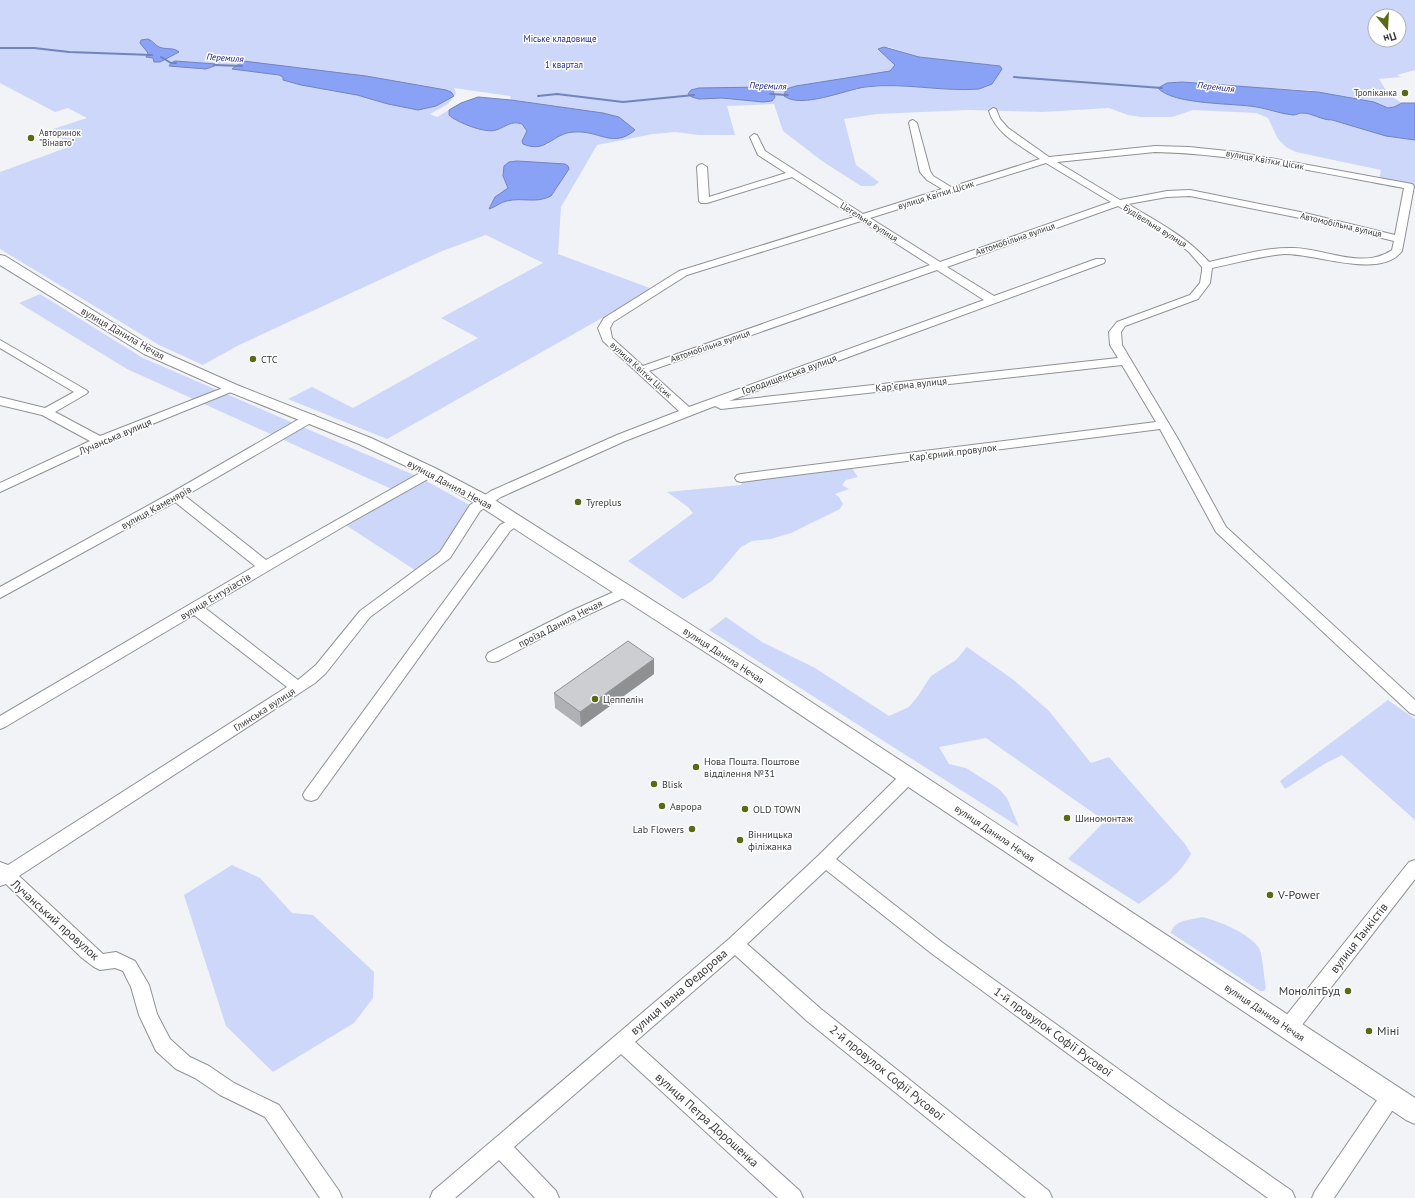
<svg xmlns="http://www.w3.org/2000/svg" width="1415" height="1198" font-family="'PT Sans',sans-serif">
<rect width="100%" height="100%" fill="#f2f3f7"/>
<!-- green -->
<g fill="#ccd7f9" fill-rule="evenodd">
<path d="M0 0H1415V70L1397 75 1401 77 1379 79 1389 95 1402 103 1394 107 1388 108 1374 102 1308 90 1172 83 1185 99 1257 107 1293 115 1304 113 1376 133 1415 140V188L1379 180 1381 170 1296 152 1286 147 1278 139 1268 118 1256 113 1193 110 1172 117H1141L1128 115 1109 108 1043 112 968 110 877 114 844 119 856 165 879 182 874 186H861L822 161 783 131 774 104 727 106 735 135H699L675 132 653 134 597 145 561 207 558 254 655 290 608 320 602 318 387 439 288 399 312 387 353 408 478 338 441 318 543 263 486 235 442 251 239 345 203 365 159 345 0 249V172L74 145 47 131 87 118 68 108 55 112 0 83ZM1375 16H1399V40H1375ZM146 39 152 41 160 48 177 50 178 53 160 62 153 61V58H147L148 53 140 43ZM888 47 919 57 1000 66 1001 70 992 84 979 89C941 92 903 82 865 87 840 91 813 106 787 98L890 71 895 65 880 51ZM454 88 510 96 511 100 615 116 619 117 616 139C599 136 576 125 560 135 555 137 551 141 547 145L526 134 527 129C519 118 506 123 497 130 481 128 458 127 448 112L449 110 437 117 430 114 448 104 456 93ZM517 161 569 169 551 196C536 204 522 197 507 201 501 202 496 208 490 208L496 196 508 188 503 176 509 162Z"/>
<polygon points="40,294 143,358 421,478 475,508 450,549 421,574 341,522 396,491 127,369 19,303"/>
<polygon points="851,467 858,477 846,480 842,485 849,489 835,494 839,497 843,504 840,509 791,533 771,539 752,541 741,547 712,581 683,599 628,561 693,513 688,507 667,492 741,485 743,481"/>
<path d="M726 617 762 642 815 668 889 716 909 707 918 696 931 676 956 660 967 647 1015 681 1049 711 1091 763 1109 757 1185 844 1191 854C1180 875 1157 890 1139 904L1068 859 1105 821 986 738 939 747 949 764 966 768 999 789 1007 798 1019 827 709 630Z"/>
<polygon points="1388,700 1415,719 1415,820 1342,755 1326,763 1285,789 1280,781"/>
<polygon points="232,865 260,878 292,913 313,915 374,972 373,998 354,1023 273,1072 226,1026 184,895"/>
<path d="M1202 917C1219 921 1249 933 1259 948 1263 956 1264 978 1266 988L1264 991H1260L1171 933C1173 920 1191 920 1202 917Z"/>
</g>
<!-- water -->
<g fill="#8aa2f6" stroke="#7283be">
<path d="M148 39C153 41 155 45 159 47 166 50 174 47 179 52L160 62H154L153 58 146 57 148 53 140 43 141 40Z"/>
<path d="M884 47 919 57 1000 66 1002 69 992 84 979 89C941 92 902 82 865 87 845 90 801 109 784 96L786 89 796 86 890 71 895 65 878 49Z"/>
<polygon points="175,61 216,64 217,65 206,69 169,66 171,63"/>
<polygon points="243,61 366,76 446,90 451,92 454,96 436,106 418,110 388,104 357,95 301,85 283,80 283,77 279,75 232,69"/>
<path d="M1182 82 1318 92 1374 102 1388 108 1394 107 1402 103H1415V140L1386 136 1332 120C1321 120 1312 113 1302 113 1299 113 1296 115 1293 115 1281 114 1269 109 1257 107 1233 103 1173 105 1158 88L1167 83Z"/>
<polygon points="763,87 773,91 775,97 772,101 763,102 722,98 699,99 692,97 688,94 691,90 699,88"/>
<path d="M478 97 511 100 603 113 619 117 635 130C613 149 599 130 574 132 552 133 547 154 523 144L522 141 527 131 522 124C511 120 506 127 496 130 486 134 456 122 449 115V110L461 103Z"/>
<path d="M517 161 565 164 568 166 569 169 551 196C536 204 522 197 507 201 500 202 496 207 489 209L495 197 508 188 503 176 504 166 509 162Z"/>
</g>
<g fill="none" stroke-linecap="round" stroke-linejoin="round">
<!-- stream -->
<g stroke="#7283be" stroke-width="2">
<polyline points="0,48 34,48 69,52 152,55"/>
<polyline points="161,57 171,63 176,63"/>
<polyline points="214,65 242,66"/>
<polyline points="1014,77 1162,88"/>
<polyline points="770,94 788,95"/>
<polyline points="538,96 557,94 623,102 694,95"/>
</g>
<!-- minor casing -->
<g stroke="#909194" stroke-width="2">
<g id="minor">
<path d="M993 108 996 109 1000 119 1008 128 1049 157 1155 146 1189 147 1237 152 1412 184 1414 186 1402 251C1380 280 1315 253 1284 254 1260 256 1236 263 1212 268L1210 283 1198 299 1125 326 1121 332 1122 345 1178 439 1226 527 1415 700V715L1410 713 1216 532 1160 429 741 482 737 481 735 478 737 475 741 474 1156 422 1122 365 721 409 715 406 625 441 501 497 480 511 450 558 370 617 326 673 315 683 19 876 103 954 116 952 135 961 149 985 157 1014 170 1039 190 1057 209 1066 234 1083 279 1105 339 1191 342 1198H320L265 1117 220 1095 195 1078 176 1069 156 1051 139 1015 131 987 123 971 115 968 100 970 94 967 82 958 6 884 0 886V862L8 865 287 687 194 615 5 727 0 729V716L255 566 175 502 0 598V587L171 493 306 415H314L316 418 314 421 185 496 266 560 427 469H435L437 472 435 475 346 525 205 608 298 680 316 665 360 611 440 552 470 505 491 491 617 435 679 411 603 341 598 328 604 318 679 271 854 217 792 177 707 203H701L699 201 697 167 699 165 702 164 707 167 709 197 786 173 758 155 750 137 754 134 757 135 765 151 863 214 942 189 927 180 920 172 909 123 910 121 913 120 917 123 930 171 933 176 951 187 1040 159C1021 146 996 134 989 111ZM1155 152C1239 154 1321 173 1404 188L1395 235 1305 213 1190 190 1167 191 1120 200 1057 162ZM1046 163 1111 202 940 262 870 218ZM1190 196 1305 219 1394 241 1392 250C1363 270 1326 249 1294 248 1266 247 1237 256 1209 262 1186 236 1157 222 1128 204L1167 197ZM1118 206 1175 241 1189 252 1202 267V271L1200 283 1190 295 1117 322 1109 332 1110 345 1118 358 729 401 1104 263 1105 261 1104 259H1096L994 296 947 267ZM861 221 930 265 643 366 612 338 610 328 613 322 687 275ZM937 270 984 300 689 407 649 371Z"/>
<polygon points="0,340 86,390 88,392 86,394 55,412 100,436 228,386 236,386 238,388 236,390 103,444 0,492 0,483 90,441 42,415 0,405 0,397 45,408 74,392 0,348"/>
<polygon points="516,517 521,518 523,521 510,531 317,799 311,801 305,799 303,795 305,791 500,525"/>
<polygon points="627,586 632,588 634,591 632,594 564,626 498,661 493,662 488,661 486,657 488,653 571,611"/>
<polygon points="909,770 915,772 917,776 915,780 836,859 943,943 1167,1104 1292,1191 1295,1198 1268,1198 1153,1116 931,953 826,870 747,944 821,1009 1049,1191 1052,1198 1026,1198 807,1021 735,955 635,1042 800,1191 803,1198 778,1198 621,1054 514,1147 556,1191 559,1198 535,1198 499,1160 455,1198 430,1198 433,1191 729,939 819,855 903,772"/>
<polygon points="1415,860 1415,879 1295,1034 1288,1036 1281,1034 1279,1028 1281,1022 1409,862"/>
<polygon points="1391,1087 1398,1090 1401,1096 1398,1102 1334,1198 1312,1198 1315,1191 1384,1090"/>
</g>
</g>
<!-- major casing -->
<g stroke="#909194" stroke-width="2">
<polygon id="major" points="0,255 5,256 154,348 237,385 371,438 437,469 490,497 767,673 1415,1098 1415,1124 1406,1120 753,683 478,505 425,475 359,444 227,391 144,354 0,265"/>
</g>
<!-- minor -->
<use href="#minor" fill="#fff" fill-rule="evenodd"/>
<!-- major -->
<use href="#major" fill="#fff" fill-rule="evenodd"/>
</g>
<!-- wall -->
<polygon fill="#afb1b4" points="654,659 654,674 581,727 555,708 554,693"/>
<!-- shaded-wall -->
<polygon fill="#8f9092" points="654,659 654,674 581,727 580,712"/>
<!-- building -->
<polygon fill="#ccced1" stroke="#8f9092" points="628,641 654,659 580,712 554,693"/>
<!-- markers -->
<g fill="#586a15" stroke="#fff" stroke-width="1.5">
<circle cx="1405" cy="93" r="4"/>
<circle cx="31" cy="138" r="4"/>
<circle cx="253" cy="359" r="4"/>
<circle cx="578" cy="502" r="4"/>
<circle cx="595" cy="699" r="4"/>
<circle cx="696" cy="767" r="4"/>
<circle cx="654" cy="784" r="4"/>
<circle cx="662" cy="806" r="4"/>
<circle cx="745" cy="809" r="4"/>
<circle cx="1067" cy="818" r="4"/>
<circle cx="692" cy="829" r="4"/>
<circle cx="740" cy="840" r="4"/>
<circle cx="1270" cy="895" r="4"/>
<circle cx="1348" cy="991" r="4"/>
<circle cx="1369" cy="1031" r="4"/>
</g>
<g text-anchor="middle" stroke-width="3" stroke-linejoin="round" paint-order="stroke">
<!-- far-park labels -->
<g font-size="9" fill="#232e8d" stroke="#fff">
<text x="560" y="42">Міське кладовище</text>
<text x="564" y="68">1 квартал</text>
</g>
<!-- far-water labels -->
<g font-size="9" font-style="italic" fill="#1b2180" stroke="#fff">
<text transform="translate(225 58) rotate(4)" y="3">Перемиля</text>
<text transform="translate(768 86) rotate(2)" y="3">Перемиля</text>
<text transform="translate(1216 87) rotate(7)" y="3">Перемиля</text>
</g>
<!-- far-poi labels -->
<g font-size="9" fill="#3a3a3c" stroke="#fff" text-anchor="end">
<text x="1397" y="96">Тропіканка</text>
<text x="39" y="136" text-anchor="start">Авторинок<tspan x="39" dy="10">"Вінавто"</tspan></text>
</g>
<!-- far-street labels -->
<g font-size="9" fill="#3a3a3c" stroke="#fff">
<text transform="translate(1265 160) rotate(10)" y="3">вулиця Квітки Цісик</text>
<text transform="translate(936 195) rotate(-17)" y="3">вулиця Квітки Цісик</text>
<text transform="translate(869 222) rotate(32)" y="3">Цегельна вулиця</text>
<text transform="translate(1341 225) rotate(13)" y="3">Автомобільна вулиця</text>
<text transform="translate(1155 226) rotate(32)" y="3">Будівельна вулиця</text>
<text transform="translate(1015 239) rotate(-19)" y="3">Автомобільна вулиця</text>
<text transform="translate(710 346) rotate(-19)" y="3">Автомобільна вулиця</text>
<text transform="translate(641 370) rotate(42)" y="3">вулиця Квітки Цісик</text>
</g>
<!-- street labels -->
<g font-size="10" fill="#3a3a3c" stroke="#fff">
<text transform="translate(123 333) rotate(30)" y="4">вулиця Данила Нечая</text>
<text transform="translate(789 374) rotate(-20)" y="4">Городищенська вулиця</text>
<text transform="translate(911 384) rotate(-6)" y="4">Карʼєрна вулиця</text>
<text transform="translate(115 436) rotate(-23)" y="4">Лучанська вулиця</text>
<text transform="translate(953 452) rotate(-7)" y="4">Карʼєрний провулок</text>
<text transform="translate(450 484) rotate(28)" y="4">вулиця Данила Нечая</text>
<text transform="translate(156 507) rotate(-29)" y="4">вулиця Каменярів</text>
<text transform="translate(215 596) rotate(-31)" y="4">вулиця Ентузіастів</text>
<text transform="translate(560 623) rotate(-27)" y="4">проїзд Данила Нечая</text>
<text transform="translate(724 655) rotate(33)" y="4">вулиця Данила Нечая</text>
<text transform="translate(264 709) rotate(-33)" y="4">Глинська вулиця</text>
<text transform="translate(995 833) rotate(34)" y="4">вулиця Данила Нечая</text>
<text transform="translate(1265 1012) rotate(34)" y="4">вулиця Данила Нечая</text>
</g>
<!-- poi labels -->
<g font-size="10" fill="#3a3a3c" stroke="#fff" text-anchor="start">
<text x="261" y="363">СТС</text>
<text x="586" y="506">Tyreplus</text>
<text x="603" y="703">Цеппелін</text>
<text x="704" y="765">Нова Пошта. Поштове<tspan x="704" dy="12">відділення №31</tspan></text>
<text x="662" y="788">Blisk</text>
<text x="670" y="810">Аврора</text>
<text x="753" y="813">OLD TOWN</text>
<text x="1075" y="822">Шиномонтаж</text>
<text x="684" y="833" text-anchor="end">Lab Flowers</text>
<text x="748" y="838">Вінницька<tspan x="748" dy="12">філіжанка</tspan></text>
</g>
<!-- near-poi labels -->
<g font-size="12" fill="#3a3a3c" stroke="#fff" text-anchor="start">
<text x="1278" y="899">V-Power</text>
<text x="1340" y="995" text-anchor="end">МонолітБуд</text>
<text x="1377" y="1035">Міні</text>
</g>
<!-- near-street labels -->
<g font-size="12" fill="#3a3a3c" stroke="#fff">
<text transform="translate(55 920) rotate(42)" y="4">Лучанський провулок</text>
<text transform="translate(1359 938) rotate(-52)" y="4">вулиця Танкістів</text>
<text transform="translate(679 992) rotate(-41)" y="4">вулиця Івана Федорова</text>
<text transform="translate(1053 1032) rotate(36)" y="4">1-й провулок Софії Русової</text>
<text transform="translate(887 1073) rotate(39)" y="4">2-й провулок Софії Русової</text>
<text transform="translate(707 1120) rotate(42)" y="4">вулиця Петра Дорошенка</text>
</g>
</g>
<!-- north arrow -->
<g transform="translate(1387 28) rotate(162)"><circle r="19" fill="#ffffff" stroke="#b0b0b1"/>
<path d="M0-3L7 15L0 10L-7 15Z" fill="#586a15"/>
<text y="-6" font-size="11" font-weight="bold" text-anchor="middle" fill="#3a3a3c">Пн</text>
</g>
</svg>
